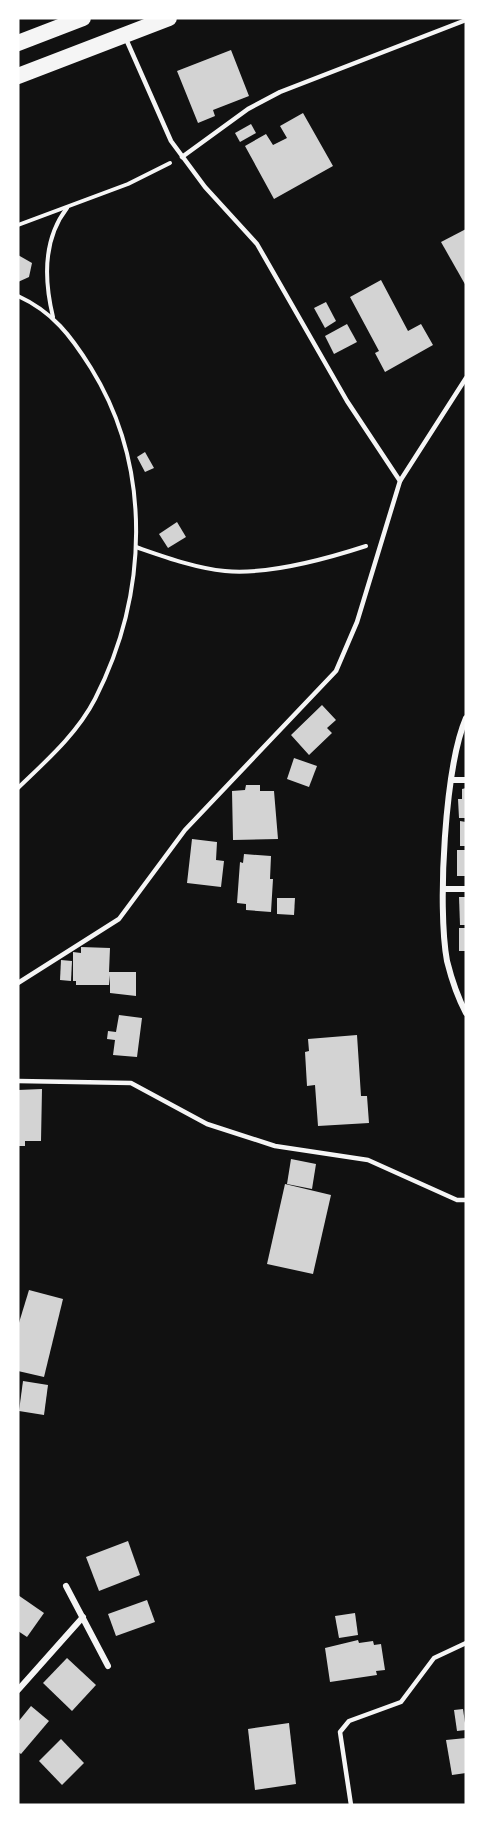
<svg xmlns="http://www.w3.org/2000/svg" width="484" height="1823" font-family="'Varela Round',sans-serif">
<rect width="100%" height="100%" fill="#111"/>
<!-- building -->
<g fill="#d3d3d3">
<polygon points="231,50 249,96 213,110 215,116 198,123 177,71"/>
<polygon points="303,113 333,166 274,199 245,146 266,134 273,145 287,138 280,126"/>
<polygon points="251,124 256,133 240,142 235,133"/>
<polygon points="466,229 466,286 441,242"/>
<polygon points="18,255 32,263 29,277 18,282"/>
<polygon points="381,280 408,331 421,324 433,345 385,372 375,353 379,351 350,297"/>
<polygon points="326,302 336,321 325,328 314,308"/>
<polygon points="347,324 357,342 334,354 325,336"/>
<polygon points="145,452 154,468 145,472 137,457"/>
<polygon points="177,522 186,537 168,548 159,534"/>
<polygon points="322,705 336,720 327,728 332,733 309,755 291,735"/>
<polygon points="294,758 317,766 309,787 287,779"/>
<polygon points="246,785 260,785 260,791 274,791 278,839 233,840 232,791 245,790"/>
<polygon points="466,788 466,818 459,818 458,799 462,799 462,789"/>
<polygon points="460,821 466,822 466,846 460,846"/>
<polygon points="192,839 217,842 216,860 224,861 221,887 187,883"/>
<rect x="457" y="850" width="9" height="26"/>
<polygon points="244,854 271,856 270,879 273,879 271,912 246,910 246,904 237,903 240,862 243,863"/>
<polygon points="459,897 466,897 466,925 460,925"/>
<polygon points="277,898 295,898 294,915 277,914"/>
<rect x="459" y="928" width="7" height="23"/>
<polygon points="81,947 110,948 109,972 136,972 136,996 110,993 110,975 109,985 76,985 76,981 73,981 73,952 81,953"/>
<polygon points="61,960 72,961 71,981 60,980"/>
<polygon points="119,1015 142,1018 137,1057 113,1055 115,1040 107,1039 108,1031 116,1032"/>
<polygon points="357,1035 361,1096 367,1096 369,1123 318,1126 315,1085 307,1086 305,1052 309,1051 308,1039"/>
<polygon points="42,1089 41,1141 25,1141 25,1146 18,1146 18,1090"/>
<polygon points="291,1159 316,1164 312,1189 287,1184"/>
<polygon points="285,1184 331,1195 313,1274 267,1264"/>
<polygon points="29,1290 63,1299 44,1377 18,1371 18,1326"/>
<polygon points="23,1381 48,1385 44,1415 19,1411"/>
<polygon points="128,1541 140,1575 99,1591 86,1557"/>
<polygon points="18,1595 44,1613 27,1637 18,1631"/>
<polygon points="147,1600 155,1622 116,1636 108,1614"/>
<polygon points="355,1613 358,1635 339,1638 335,1616"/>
<polygon points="358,1640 359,1643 373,1641 374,1645 381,1644 385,1670 376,1671 377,1675 330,1682 325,1648"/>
<polygon points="67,1658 96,1685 72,1711 43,1683"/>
<polygon points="31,1706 49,1721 21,1754 18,1752 18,1722"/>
<polygon points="463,1709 466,1730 457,1731 454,1710"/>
<polygon points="289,1723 296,1784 255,1790 248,1729"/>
<polygon points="466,1738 466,1773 452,1775 446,1740"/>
<polygon points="61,1739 84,1763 62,1785 39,1761"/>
</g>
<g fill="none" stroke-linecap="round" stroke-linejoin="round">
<!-- path -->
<g stroke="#f5f5f5" stroke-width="4">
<polyline points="18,225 128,184 170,163"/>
<path d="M18 296C53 312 71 336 91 368 153 468 148 595 95 699 77 734 46 761 18 788"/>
<path d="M53 317C44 280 43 239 67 208"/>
<path d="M136 547C165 557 195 568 225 571 267 575 326 559 366 546"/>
</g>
<!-- service -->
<g stroke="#f5f5f5" stroke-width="4.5">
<polyline points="182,157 248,109 280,92 466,20"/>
<polyline points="400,481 466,378"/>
<polyline points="18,983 119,919 185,830 336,671 357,622 400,481 347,401 257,244 205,187 171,141 126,39"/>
<polyline points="18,1081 131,1083 207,1124 275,1146 368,1160 457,1200 466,1200"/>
<polyline points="351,1805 340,1732 349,1721 401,1702 434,1658 466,1643"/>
</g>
<!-- minor -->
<g stroke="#f5f5f5" stroke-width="6">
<path d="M466 718C445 767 437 907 447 961 451 977 458 998 466 1013"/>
<polyline points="451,780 466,780"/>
<polyline points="443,889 466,889"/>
<polyline points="66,1586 108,1666"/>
<polyline points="18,1690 83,1617"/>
</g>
<!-- trunk -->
<g stroke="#f5f5f5" stroke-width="16">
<polyline points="18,43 83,18"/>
<polyline points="18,76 169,18"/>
</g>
</g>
<!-- border -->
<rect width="484" height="1823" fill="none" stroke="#ffffff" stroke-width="39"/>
</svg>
